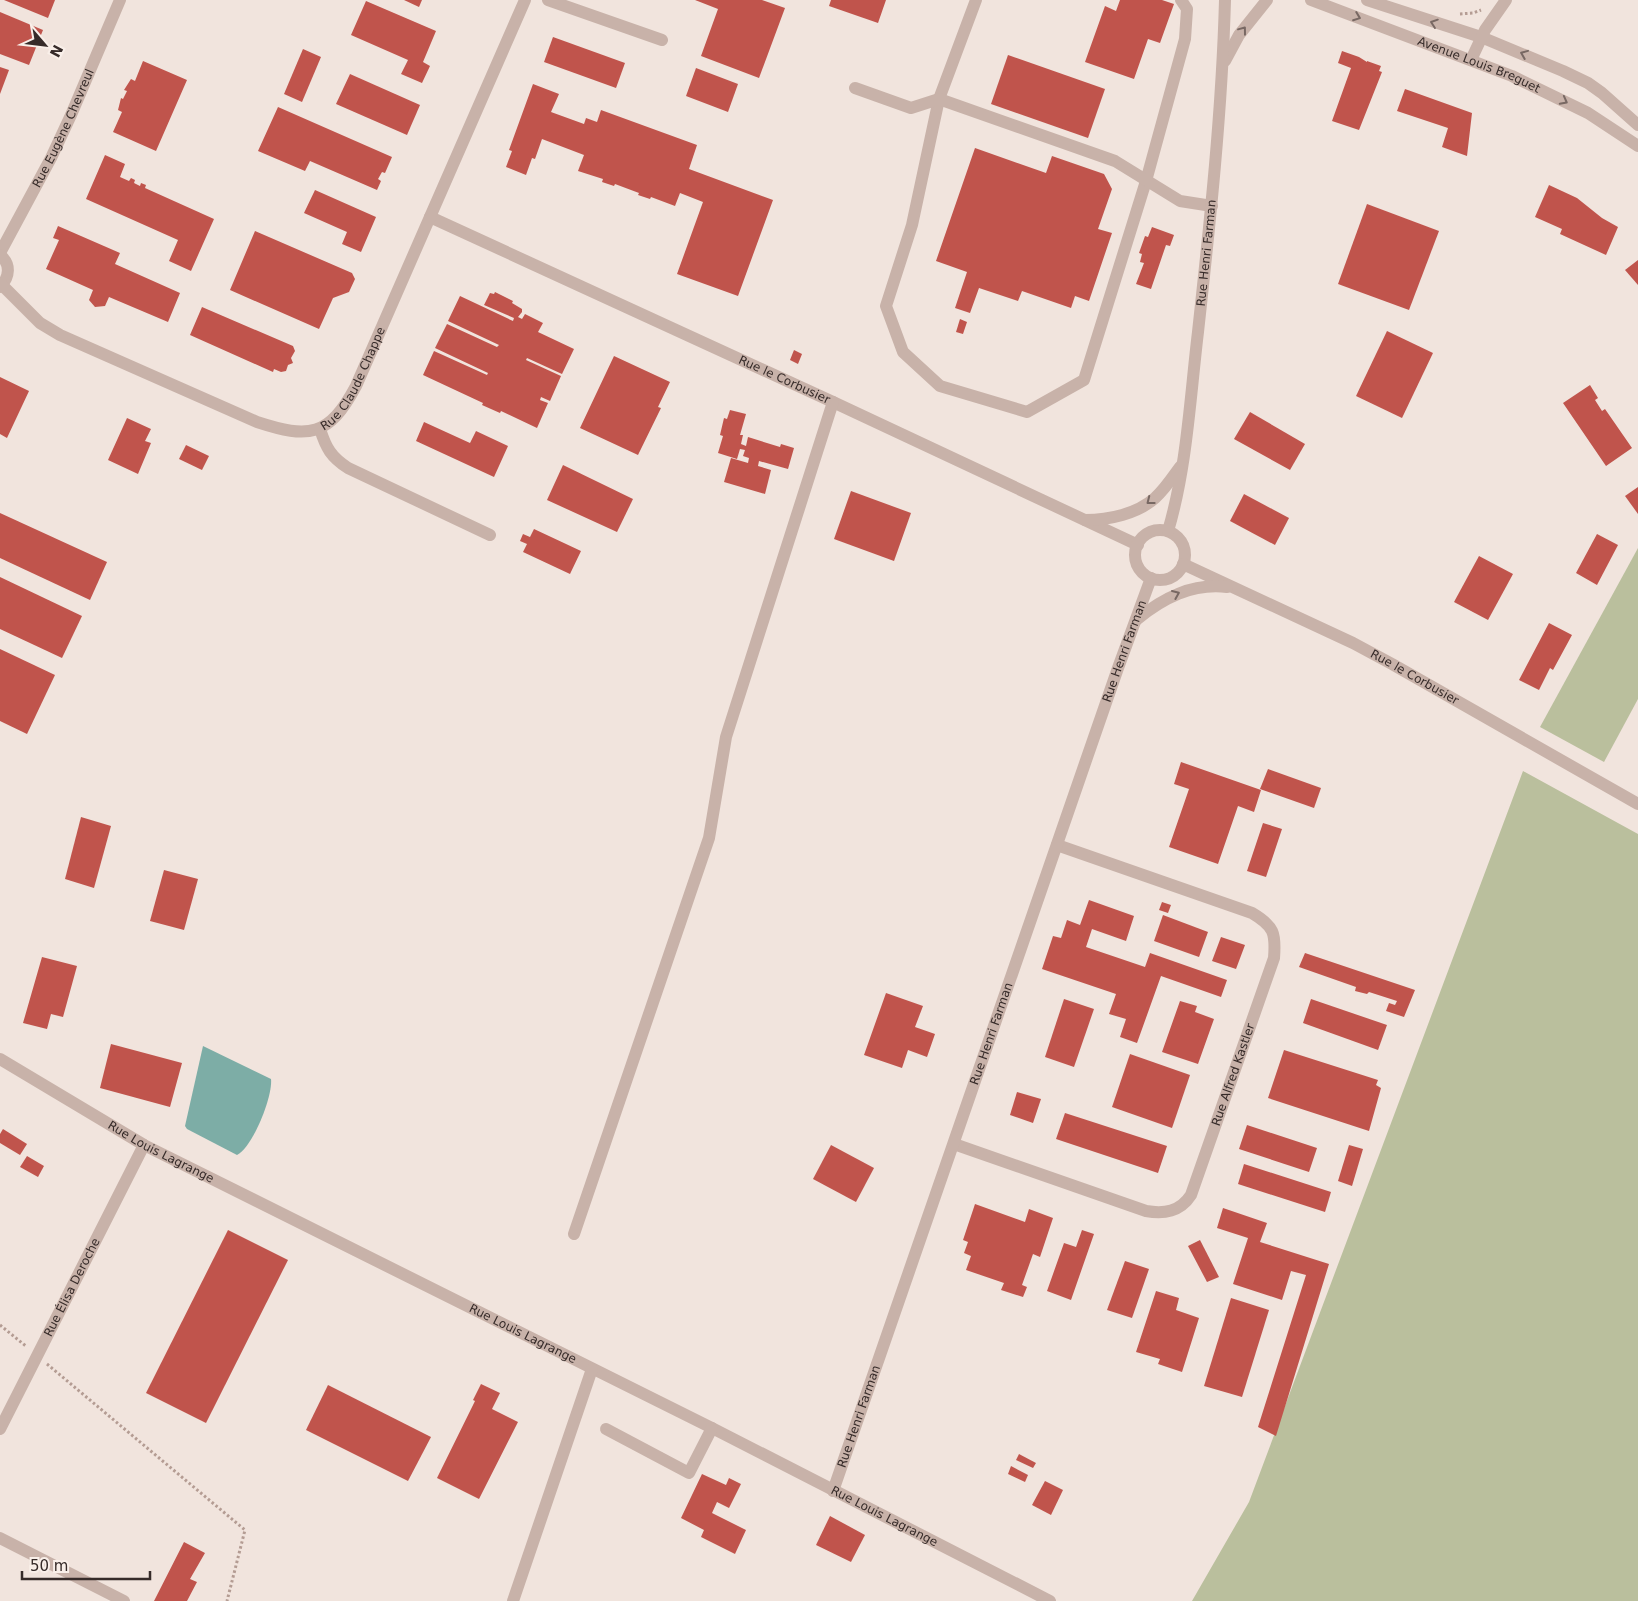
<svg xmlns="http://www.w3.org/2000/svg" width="1638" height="1601" font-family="'DejaVu Sans',sans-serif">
<rect width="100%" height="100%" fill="#f1e4dd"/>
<!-- green -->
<g fill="#babf9d">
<polygon points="1638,548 1638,699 1604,762 1540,727"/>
<polygon points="1523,771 1638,834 1638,1601 1192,1601 1249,1502"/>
</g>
<!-- water -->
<path fill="#7dada6" d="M203 1046 271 1079C273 1096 253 1147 237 1155L187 1129 185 1126Z"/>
<!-- building -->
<g fill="#c0544c">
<polygon points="4,0 55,0 48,18"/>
<polygon points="404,0 422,0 419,7"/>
<polygon points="695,0 762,0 785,8 759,78 701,56 718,9"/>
<polygon points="831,0 886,0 878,23 829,6"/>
<polygon points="1120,0 1162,0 1174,4 1160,43 1148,39 1134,79 1085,62 1105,6 1116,11"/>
<polygon points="366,1 436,31 423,62 430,66 422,83 401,74 408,60 351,35"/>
<polygon points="0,12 43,30 29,65 0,54"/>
<polygon points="553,37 625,63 616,88 544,62"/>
<polygon points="303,49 321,57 302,102 284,94"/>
<polygon points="1342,51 1359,57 1367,62 1367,61 1381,66 1379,71 1382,72 1359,130 1332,121 1351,68 1338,63"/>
<polygon points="1008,55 1105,89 1088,138 991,104"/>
<polygon points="143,61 187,80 156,151 113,132 122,112 118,110 121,98 123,99 127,91 124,90 131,79 135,81"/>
<polygon points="0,67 9,70 0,94"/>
<polygon points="696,68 738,84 728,112 686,96"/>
<polygon points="350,74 420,105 407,135 336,104"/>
<polygon points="533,84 559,94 551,112 584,124 586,118 597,122 601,110 697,145 689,169 773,200 738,296 677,274 703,202 680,193 675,206 651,197 650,199 638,195 639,193 615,184 614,186 602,182 603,179 578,171 584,155 542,139 535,159 532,158 526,175 506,167 512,151 509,150"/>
<polygon points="1405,89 1472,113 1467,156 1442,147 1448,128 1397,111"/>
<polygon points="278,107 392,157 385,173 382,172 378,179 381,181 377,190 310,161 305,171 258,151"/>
<polygon points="975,148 1046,173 1052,156 1104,174 1112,189 1098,229 1112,233 1089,301 1075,296 1071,308 1022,291 1018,301 979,288 970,313 955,308 967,272 936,261"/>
<polygon points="105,155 125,164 120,177 129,181 131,178 135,180 134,183 140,186 141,183 146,185 145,188 214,219 191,271 169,261 178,240 86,199"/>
<polygon points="1549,185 1577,198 1602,218 1618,227 1606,255 1560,234 1562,229 1535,217"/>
<polygon points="315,190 376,217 361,252 342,244 347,232 304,213"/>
<polygon points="1367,204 1439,231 1409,310 1338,284"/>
<polygon points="58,226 120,253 115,264 180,293 168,322 109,297 105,306 95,307 89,300 93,290 46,269 59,240 53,238"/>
<polygon points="1152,227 1174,235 1170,246 1166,245 1151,289 1136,284 1144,263 1140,262 1142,254 1139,253 1145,236 1148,237"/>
<polygon points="255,231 352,273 355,279 349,292 333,298 319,329 230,290"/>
<polygon points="1638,260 1638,285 1625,270"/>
<polygon points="495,292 513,301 512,303 522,309 522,312 518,317 522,319 525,314 543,323 538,332 574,349 562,374 527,358 526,360 561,376 550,401 541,397 540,400 548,403 537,428 501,411 500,413 482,405 483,403 423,375 434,351 487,375 488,373 435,348 447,324 497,347 499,345 448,321 460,296 513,321 514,318 484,305 490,293 494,294"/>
<polygon points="202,307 293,346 295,351 291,358 293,363 288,365 286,371 281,372 274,369 273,372 190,335"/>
<polygon points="960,319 967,322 963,334 956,332"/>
<polygon points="1387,331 1433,353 1402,418 1356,396"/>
<polygon points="794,350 802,354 798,364 790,360"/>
<polygon points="614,356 670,382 658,407 661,408 638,455 580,428"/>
<polygon points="0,377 29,391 7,438 0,434"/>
<polygon points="1590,385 1598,398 1595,400 1602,411 1605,409 1632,448 1606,466 1563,403"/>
<polygon points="730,410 746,414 740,435 743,435 741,444 746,446 748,437 780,447 781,444 794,448 788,469 759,461 758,466 771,470 765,494 724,482 731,458 748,463 749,458 743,456 745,450 740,449 737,459 718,453 723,436 720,435 724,418 727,419"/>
<polygon points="1250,412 1305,444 1290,470 1234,439"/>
<polygon points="127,418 151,429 145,441 151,443 138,474 108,460"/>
<polygon points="424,422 470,443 476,431 508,446 494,477 416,441"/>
<polygon points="186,445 209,456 202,470 179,459"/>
<polygon points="563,465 633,499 617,532 547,500"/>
<polygon points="1638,487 1638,514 1625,496"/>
<polygon points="851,491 911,513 894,561 834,539"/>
<polygon points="1244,494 1289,518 1275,545 1230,521"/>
<polygon points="0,513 107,562 90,600 0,558"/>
<polygon points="534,529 581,551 570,574 523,552 527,544 520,541 523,534 530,537"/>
<polygon points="1597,534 1618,545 1597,585 1576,573"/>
<polygon points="1479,556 1513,574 1488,620 1454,602"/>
<polygon points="0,577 82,616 62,658 0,629"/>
<polygon points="1549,623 1572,635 1553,670 1550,668 1539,690 1519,680"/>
<polygon points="0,649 55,675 27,734 0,721"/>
<polygon points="1181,762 1261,790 1254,812 1238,806 1218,864 1169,847 1189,789 1174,784"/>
<polygon points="1268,769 1321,788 1314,808 1260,789"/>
<polygon points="81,817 111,826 94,888 65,879"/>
<polygon points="1263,823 1282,829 1266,877 1247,871"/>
<polygon points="164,870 198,879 184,930 150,921"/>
<polygon points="1089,900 1134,916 1126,941 1092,929 1086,947 1145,967 1150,953 1227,980 1221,997 1161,976 1137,1043 1120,1037 1126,1019 1109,1014 1116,994 1042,969 1053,936 1061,938 1067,920 1080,925"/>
<polygon points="1162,902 1171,905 1168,913 1159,910"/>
<polygon points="1163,915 1208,932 1199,957 1154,941"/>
<polygon points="1221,937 1245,945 1236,969 1212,961"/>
<polygon points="1305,953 1415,990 1404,1017 1386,1011 1389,1003 1395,1005 1397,1001 1369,992 1367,994 1355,991 1356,987 1299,967"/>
<polygon points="42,957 77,966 63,1017 51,1014 47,1029 23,1023"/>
<polygon points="886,993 923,1006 915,1027 935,1034 927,1057 908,1050 902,1068 864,1055"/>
<polygon points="1064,999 1094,1009 1074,1067 1045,1057"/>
<polygon points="1311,999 1387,1025 1378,1050 1303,1023"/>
<polygon points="1180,1001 1197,1006 1195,1012 1214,1019 1198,1064 1162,1052"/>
<polygon points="111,1044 182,1063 170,1107 100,1088"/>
<polygon points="1284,1050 1378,1080 1376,1085 1381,1088 1369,1131 1268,1098"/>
<polygon points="1130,1054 1190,1075 1172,1128 1112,1107"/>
<polygon points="1017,1092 1041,1099 1033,1123 1010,1115"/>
<polygon points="1065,1113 1167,1146 1158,1173 1056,1139"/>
<polygon points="1247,1125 1317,1148 1309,1172 1239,1149"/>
<polygon points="3,1129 27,1144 20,1155 0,1143 0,1134"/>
<polygon points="831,1145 874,1168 856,1202 813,1179"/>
<polygon points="1349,1145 1363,1149 1352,1186 1338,1181"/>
<polygon points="27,1156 44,1166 38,1177 20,1167"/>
<polygon points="1244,1164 1331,1192 1325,1212 1238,1184"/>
<polygon points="975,1204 1025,1222 1029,1209 1053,1218 1040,1257 1033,1254 1022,1285 1027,1287 1023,1297 1001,1290 1004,1283 966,1270 971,1256 964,1253 968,1242 963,1240"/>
<polygon points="1223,1208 1267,1223 1260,1242 1329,1264 1276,1436 1258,1427 1306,1275 1291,1271 1282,1300 1233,1284 1248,1238 1217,1228"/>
<polygon points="228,1230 288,1260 206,1423 146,1393"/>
<polygon points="1082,1230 1094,1234 1071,1300 1047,1291 1064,1243 1076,1247"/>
<polygon points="1200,1240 1219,1277 1207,1282 1188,1246"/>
<polygon points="1125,1261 1149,1269 1132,1318 1107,1310"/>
<polygon points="1156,1291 1179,1298 1176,1310 1199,1318 1182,1372 1158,1364 1160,1359 1136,1352"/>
<polygon points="1231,1298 1269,1310 1242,1397 1204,1386"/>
<polygon points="481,1384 500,1393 492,1409 518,1422 479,1499 437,1478 475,1401 473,1400"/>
<polygon points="328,1385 431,1437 408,1481 306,1430"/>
<polygon points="1019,1454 1036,1463 1033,1468 1016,1460"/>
<polygon points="1011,1466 1028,1475 1025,1482 1008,1474"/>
<polygon points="702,1474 726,1485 729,1478 741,1484 729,1508 717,1502 712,1513 746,1530 735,1554 701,1537 704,1530 681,1518"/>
<polygon points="1045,1481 1063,1490 1051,1515 1032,1505"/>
<polygon points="830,1516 865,1535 851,1562 816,1545"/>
<polygon points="184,1542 205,1553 190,1579 197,1582 187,1601 154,1601"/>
</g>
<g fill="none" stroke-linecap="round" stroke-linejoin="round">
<!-- path -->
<g stroke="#b49c93" stroke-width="3" stroke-dasharray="2.5 2.5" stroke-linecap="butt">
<polyline points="1460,14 1473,13 1481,10"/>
<polyline points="0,1325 27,1347"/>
<polyline points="47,1364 245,1530 227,1601"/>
</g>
<!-- minor -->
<g stroke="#c8b2a9" stroke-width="12">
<polyline points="548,0 662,40"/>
<polyline points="976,0 939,99 912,225 886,306 903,352 940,386 1027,412 1084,380 1146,181 1185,39 1187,9 1181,0"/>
<path id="s1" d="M1311 0 1512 76 1588 113 1638 146"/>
<polyline points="1367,0 1481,37 1563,71 1588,83 1602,93 1638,125"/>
<polyline points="1471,60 1485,30 1506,0"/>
<polyline points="1225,61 1239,35 1267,0"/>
<polyline points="855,88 911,108 939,99 1115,161 1180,201 1212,206"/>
<path id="s2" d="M430 217 833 402 1138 545"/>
<path id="s3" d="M0 253 51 158 71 115 120 0"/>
<path d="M0 255C11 264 10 277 0 287"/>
<path id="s4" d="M2 285 40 323 60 335 257 422C309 439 329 437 356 386L525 0"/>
<path d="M320 429C326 448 331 457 348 468L490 535"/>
<path d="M1085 520C1109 520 1137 514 1155 498 1165 489 1172 478 1180 467"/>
<circle cx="1160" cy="555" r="25"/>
<path id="s5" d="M1168 531C1187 467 1190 398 1198 332 1210 222 1222 111 1225 0"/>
<path id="s6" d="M1183 564 1353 643 1392 664 1638 804"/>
<path d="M1136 620C1163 598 1192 583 1227 587"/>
<path id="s7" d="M0 1059 144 1145 712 1428 1050 1601"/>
<path id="s8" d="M954 1144 1146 1211C1164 1214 1180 1212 1191 1195L1274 958C1276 933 1274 926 1252 913L1057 845"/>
<polyline points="574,1234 709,838 726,737 833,402"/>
<path id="s9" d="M0 1429 144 1145"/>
<polyline points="606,1429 689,1473 712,1428"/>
<path id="s10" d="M833 1491 1118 668 1151 578"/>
<polyline points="0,1538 124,1601"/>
<polyline points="513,1601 592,1369"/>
</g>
</g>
<!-- one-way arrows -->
<defs><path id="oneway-chevron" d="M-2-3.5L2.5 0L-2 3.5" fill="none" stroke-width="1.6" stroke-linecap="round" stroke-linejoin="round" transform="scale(1.25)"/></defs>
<g stroke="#786863">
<use href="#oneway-chevron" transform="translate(1357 17) rotate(21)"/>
<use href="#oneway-chevron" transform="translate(1434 23) rotate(-161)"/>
<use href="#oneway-chevron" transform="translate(1243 30) rotate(-53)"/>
<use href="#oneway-chevron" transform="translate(1524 54) rotate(-158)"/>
<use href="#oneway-chevron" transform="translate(1564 101) rotate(28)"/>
<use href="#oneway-chevron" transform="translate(1150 501) rotate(142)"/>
<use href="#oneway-chevron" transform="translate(1176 594) rotate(-23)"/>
</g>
<g text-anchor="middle" stroke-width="4.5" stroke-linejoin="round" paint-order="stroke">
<!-- street labels -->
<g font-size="12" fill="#362b29" stroke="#f9efe9">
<text dy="4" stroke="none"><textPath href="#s1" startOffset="180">Avenue Louis Breguet</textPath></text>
<text dy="4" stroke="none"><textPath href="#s3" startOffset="140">Rue Eugène Chevreul</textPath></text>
<text dy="4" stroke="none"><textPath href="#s5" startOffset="281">Rue Henri Farman</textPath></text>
<text dy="4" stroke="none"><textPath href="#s4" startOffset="418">Rue Claude Chappe</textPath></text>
<text dy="4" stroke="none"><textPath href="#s2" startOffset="390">Rue le Corbusier</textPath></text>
<text dy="4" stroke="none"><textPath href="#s10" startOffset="889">Rue Henri Farman</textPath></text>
<text dy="4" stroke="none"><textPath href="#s6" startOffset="258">Rue le Corbusier</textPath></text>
<text dy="4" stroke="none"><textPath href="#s10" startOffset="484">Rue Henri Farman</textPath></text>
<text dy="4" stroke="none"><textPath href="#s8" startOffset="382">Rue Alfred Kastler</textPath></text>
<text dy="4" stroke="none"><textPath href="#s7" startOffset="186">Rue Louis Lagrange</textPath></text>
<text dy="4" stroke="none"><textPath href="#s9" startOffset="159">Rue Élisa Deroche</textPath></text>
<text dy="4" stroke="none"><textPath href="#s7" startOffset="591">Rue Louis Lagrange</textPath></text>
<text dy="4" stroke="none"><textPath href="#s10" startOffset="79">Rue Henri Farman</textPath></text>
<text dy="4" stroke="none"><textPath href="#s7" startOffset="996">Rue Louis Lagrange</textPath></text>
</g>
</g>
<!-- north arrow -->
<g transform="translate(45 45) rotate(118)" stroke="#f9efe9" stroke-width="4" paint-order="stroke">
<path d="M0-4L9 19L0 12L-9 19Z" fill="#362b29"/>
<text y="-8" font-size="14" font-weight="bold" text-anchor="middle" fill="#362b29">N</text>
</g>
<!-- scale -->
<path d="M22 1571v8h128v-8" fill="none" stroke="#362b29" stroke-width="2.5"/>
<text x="30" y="1571" font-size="15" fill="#362b29" stroke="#f9efe9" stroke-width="4" paint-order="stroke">50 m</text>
</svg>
